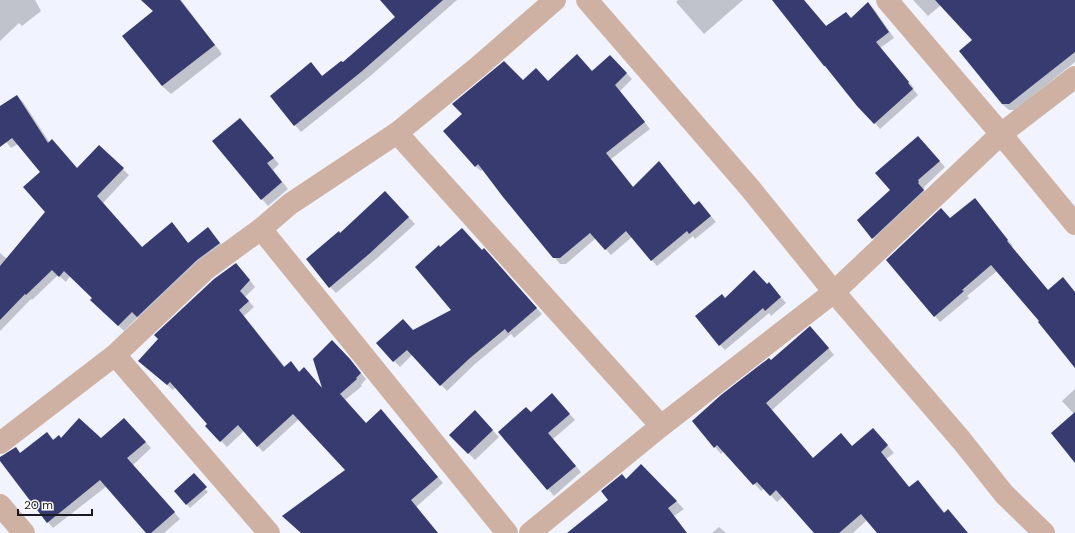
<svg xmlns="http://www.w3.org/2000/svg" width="1075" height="533" font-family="'DM Sans',sans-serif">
<rect width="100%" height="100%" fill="#f1f3ff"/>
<!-- shadow -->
<g fill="#0003">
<polygon points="0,0 35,0 41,11 22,26 19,23 0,41"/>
<polygon points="141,0 181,0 222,54 171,94 162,86 123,36 154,12"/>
<polygon points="386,0 457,0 368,78 301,132 295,125 311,63 323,77 343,63 396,17"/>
<polygon points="678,0 743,0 704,34 676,2"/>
<polygon points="773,0 804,0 827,27 851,19 868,3 874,9 894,38 880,48 914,88 913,89 918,95 880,129"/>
<polygon points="913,0 1075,0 1075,62 1015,110 1009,110 1002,104 974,40 941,5 928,16"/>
<polygon points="610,56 632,79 620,91 650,129 611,159 634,188 659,163 695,206 699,202 716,222 695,239 693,236 657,266 632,237 611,255 596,238 566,264 560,264 483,169 481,171 475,166 523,82 548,82 593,72"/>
<polygon points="17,96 23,102 50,143 77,169 99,146 129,175 103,203 143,248 172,224 189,244 208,229 225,249 143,322 138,317 124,331 92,300 94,298 70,276 66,282 58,275 32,300 31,299 0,331 0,253 7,259 46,211 41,172 18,144 11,148 0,134 0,108"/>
<polygon points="240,119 279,164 273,170 288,189 268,206 262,199"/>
<polygon points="924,143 945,167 924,187 925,188 923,189 929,196 879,244 873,238 891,191"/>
<polygon points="391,198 415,224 375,260 336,293 330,287 340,234"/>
<polygon points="975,199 1013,246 1012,247 1049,291 1075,292 1075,350 1041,321 997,271 967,296 969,298 940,322 935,316 950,219"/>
<polygon points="440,248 483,251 490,255 542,314 514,338 511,334 475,364 447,391 412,355 400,367 377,343 413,331 452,310"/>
<polygon points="242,270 255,287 245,297 254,307 244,316 285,367 291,362 300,372 304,368 324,390 332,342 355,366 366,379 361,385 362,386 345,400 366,424 381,410 443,483 416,507 438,533 302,533 347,470 299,419 263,452 244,431 227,447 206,426 208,424 176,387 173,390 145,366"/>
<polygon points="774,289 786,303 771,316 769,313 725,350 720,345 725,299"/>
<polygon points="817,334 834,355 772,410 813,458 853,447 879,435 894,453 886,459 910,488 924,488 945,513 967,533 878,533 867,520 853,533 815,533 783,497 777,502 764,488 761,491 724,451 721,454 715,447 693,421 771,362"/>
<polygon points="1075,389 1075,461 1074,414 1062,401"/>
<polygon points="557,400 575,420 553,439 581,472 554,496 499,432 531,413"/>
<polygon points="475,412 499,437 475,460 451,435"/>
<polygon points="130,425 151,448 133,465 180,519 164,533 148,533 107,486 53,528 48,522 0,459 15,448 21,454 47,433 54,440 61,439 101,440"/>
<polygon points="641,466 684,509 674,516 687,533 586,533 610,500 626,480"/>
<polygon points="193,475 208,492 190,508 175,491"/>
<polygon points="719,527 726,533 712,533"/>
</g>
<!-- building -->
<g fill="#373b70">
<polygon points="141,0 180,0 215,45 162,86 122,36 153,11"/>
<polygon points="380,0 443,0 361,72 294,126 270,96 311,62 322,76 341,61 343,62 395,17"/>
<polygon points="772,0 804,0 826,26 846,12 851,18 868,2 889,32 876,42 909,82 908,83 913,89 874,124 857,106 825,66 824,66"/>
<polygon points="935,0 1075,0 1075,52 1009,104 1002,104 959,51 972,40"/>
<polygon points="577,54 592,71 610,55 627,73 615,85 645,122 606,153 633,187 659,161 694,205 699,201 711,216 689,234 687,231 651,261 626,231 605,250 590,233 560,258 553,258 503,197 478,164 475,167 443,131 462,114 452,104 504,61 523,80 536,68 548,81"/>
<polygon points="17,95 48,143 52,139 77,168 99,145 124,168 97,196 142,247 172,222 188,243 208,227 220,243 197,260 137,317 132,312 118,326 90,300 92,298 64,271 59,277 52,270 26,295 25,294 0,320 0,266 45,212 23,187 40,172 12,138 0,147 0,106"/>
<polygon points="240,118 274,158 267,163 282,182 261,200 212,141"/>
<polygon points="918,136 940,161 918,180 919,182 918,183 924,190 872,239 857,220 890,190 875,173"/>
<polygon points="385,191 409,217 369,254 329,288 306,259 339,231 340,233"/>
<polygon points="975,198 1008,240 1007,241 1048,290 1063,277 1075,292 1075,368 1038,322 1039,321 991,265 962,290 964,291 934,317 886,260 941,208 950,218"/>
<polygon points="462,228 482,250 484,248 537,308 508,333 505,329 470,358 440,386 407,350 393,362 376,343 403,319 413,330 451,310 415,267 439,245 440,247"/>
<polygon points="236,263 250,280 240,291 249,301 239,310 284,367 291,361 299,372 304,367 322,388 313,359 332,340 350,359 361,373 356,378 357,379 340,394 366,423 381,409 438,477 411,500 438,533 301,533 282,516 345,470 293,414 257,447 238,425 220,442 205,426 207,424 170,382 167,385 138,361 158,339 154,335 214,279"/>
<polygon points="754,270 767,284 769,282 781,297 765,311 763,308 719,346 695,316 722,294 725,298"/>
<polygon points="810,326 829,348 766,403 813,458 841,433 852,446 873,428 888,445 881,452 909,487 918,480 944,513 948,509 968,533 877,533 861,514 839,533 814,533 776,490 770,496 757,482 753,485 717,445 714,448 692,421 721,395 769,358 771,360"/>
<polygon points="552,393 570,414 548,433 576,466 547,490 498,432 526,407 531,412"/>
<polygon points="475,410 493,430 468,454 449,435"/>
<polygon points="1075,412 1075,463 1051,433"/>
<polygon points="79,418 101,438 124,418 146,442 127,458 175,512 151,533 146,533 100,480 47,523 0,461 0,457 16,447 20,453 47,432 53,440 59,435 61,438"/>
<polygon points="641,464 677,501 668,508 687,533 567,533 608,500 601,491 622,474 626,479"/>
<polygon points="194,473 207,487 186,505 174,491"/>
</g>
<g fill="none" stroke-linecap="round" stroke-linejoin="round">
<!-- minor -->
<g stroke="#cfb1a3" stroke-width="22">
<polyline points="587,0 749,187 834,292 962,441 1004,494 1044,533"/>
<polyline points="887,0 1001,134 1075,224"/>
<polyline points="397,133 661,426"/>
<polyline points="261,229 507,533"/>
<polyline points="115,355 269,533"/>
<polyline points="0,443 115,355 206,269 261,229 290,204 397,133 479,66 555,0"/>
<polyline points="0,505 24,533"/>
<polyline points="530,533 661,426 834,292 1001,134 1075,77"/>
</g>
</g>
<!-- scale -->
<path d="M18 509v6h74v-6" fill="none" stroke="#191a21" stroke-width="2"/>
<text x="24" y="509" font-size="12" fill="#191a21" stroke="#ffffff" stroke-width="3" paint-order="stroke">20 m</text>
</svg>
